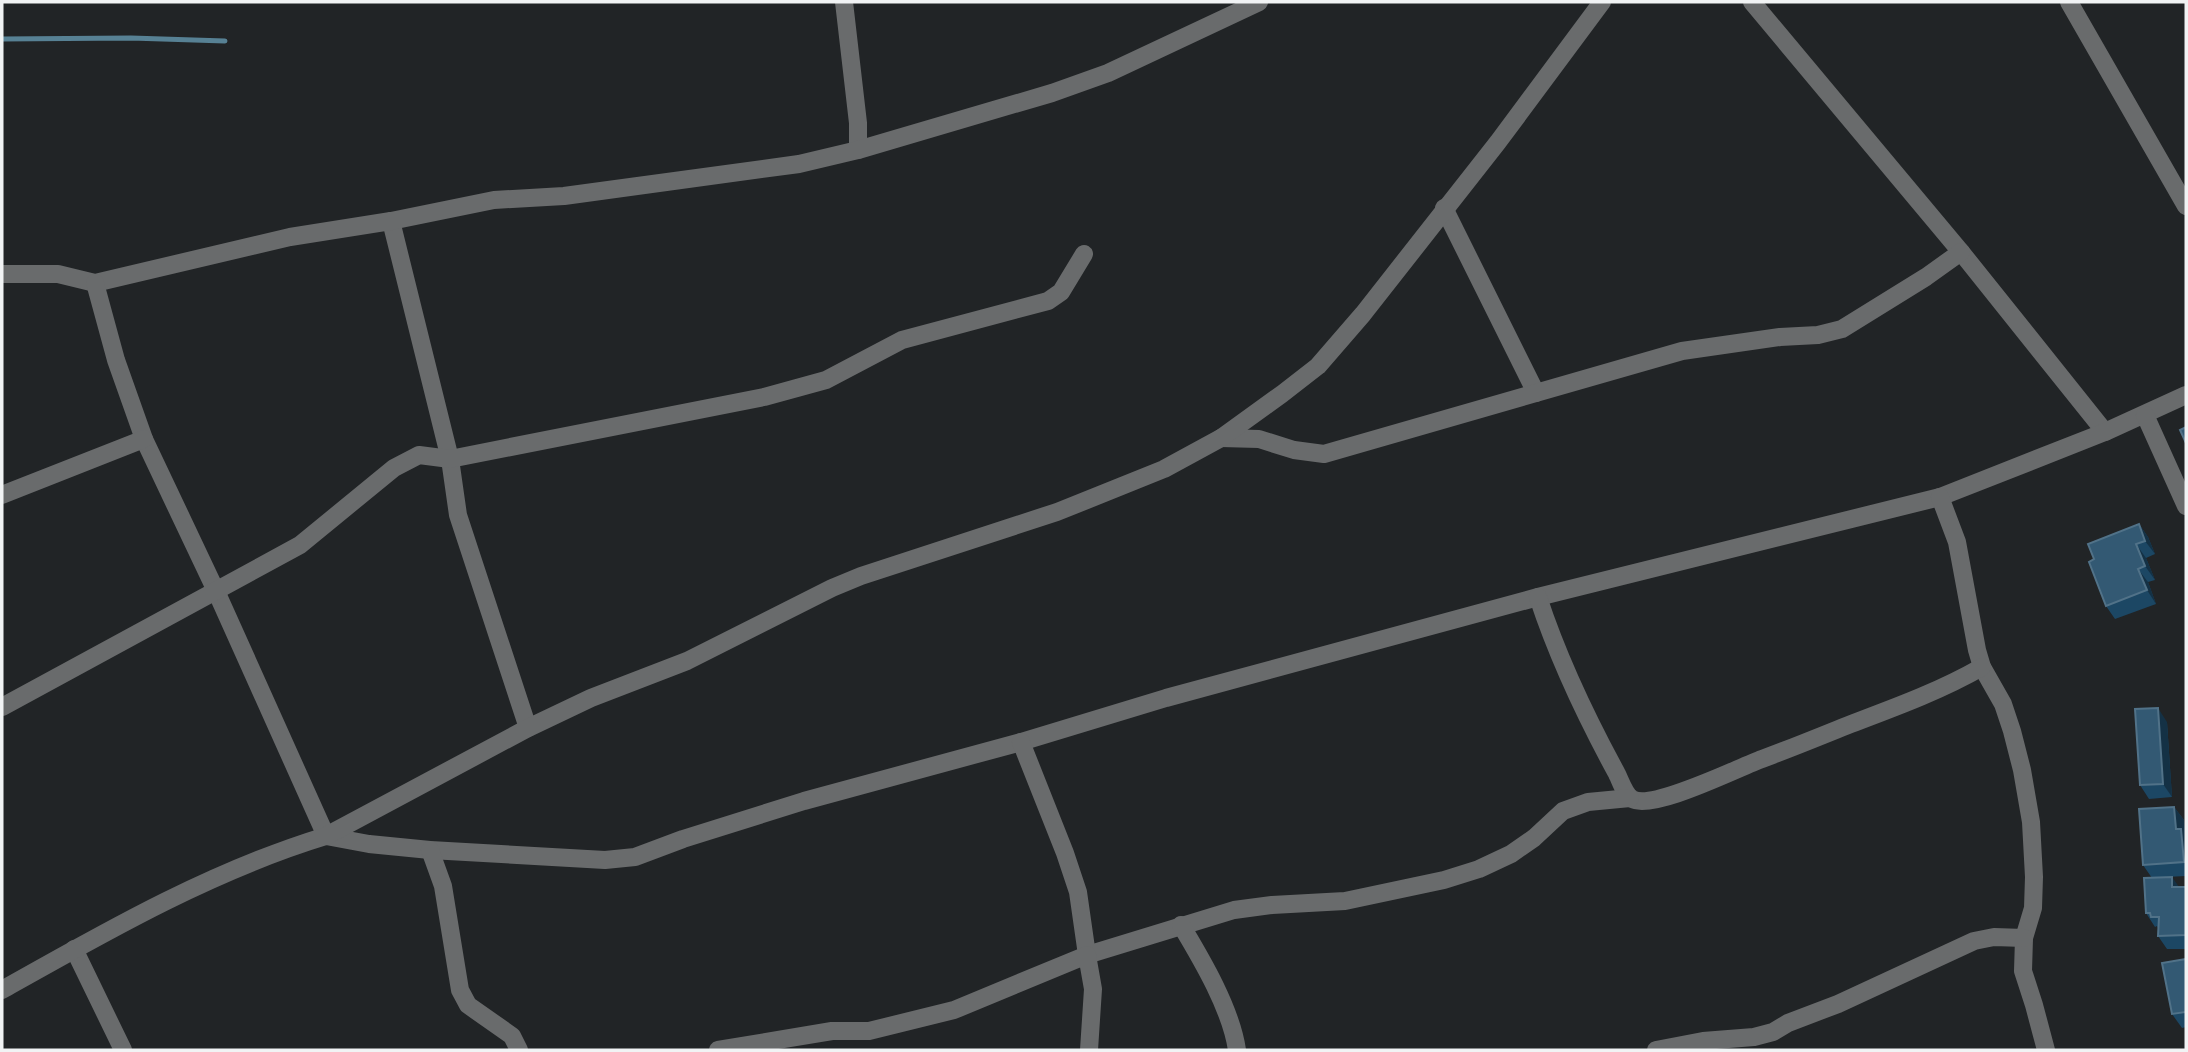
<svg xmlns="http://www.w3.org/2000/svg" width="2188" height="1052" font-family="'Titillium Web',sans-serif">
<rect width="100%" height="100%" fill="#212426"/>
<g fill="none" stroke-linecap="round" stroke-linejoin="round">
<!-- stream -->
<polyline stroke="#578194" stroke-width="5" points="2,39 131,38 225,41"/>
<!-- minor -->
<g stroke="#696b6c" stroke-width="18">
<polyline points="844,2 858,123 858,150"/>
<polyline points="1752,2 1961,252 2105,432"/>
<polyline points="2069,2 2186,206"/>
<polyline points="1444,208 1536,393"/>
<polyline points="391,221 450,459 458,515 528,728"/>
<polyline points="2,274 58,274 95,283 290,237 391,221 494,200 564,196 799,164 858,150 1052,93 1108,73 1259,2"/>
<polyline points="95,283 116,360 144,439 216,591 326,836 369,844 430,850 605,860 635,857 683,839 804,801 1021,742 1166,698 1538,597 1940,497 2105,432 2186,395"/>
<polyline points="2145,415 2186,506"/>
<polyline points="1221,438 1259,439 1294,450 1324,454 1682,351 1780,337 1818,335 1842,329 1926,277 1961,252"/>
<polyline points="2,495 144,439"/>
<polyline points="1940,497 1957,542 1977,650 1982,667 2003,704 2012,731 2022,770 2031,822 2034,877 2033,908 2024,938 2023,971 2034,1005 2046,1050"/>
<path d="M1538 597C1558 658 1585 715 1616 772 1620 779 1624 794 1632 799 1653 811 1739 767 1762 759 1792 748 1821 736 1851 724 1896 707 1940 691 1982 667"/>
<polyline points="2,707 300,545 394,468 419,455 450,459 764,397 826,380 902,340 1048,301 1061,292 1084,254"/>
<polyline points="1021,742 1065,853 1078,892 1087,955 1234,910 1272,905 1345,901 1444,880 1479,869 1511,854 1534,838 1563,811 1588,802 1630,798"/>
<polyline points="430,850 443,886 460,990 468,1005 512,1036 519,1050"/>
<path d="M1181 925C1202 960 1231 1009 1237 1050"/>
<polyline points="74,949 123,1050"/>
<path d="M2 990C105 932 211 871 326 836L528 728 591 698 687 661 832 588 861 576 1057 512 1164 469 1221 438 1282 394 1318 366 1363 314 1498 142 1602 2"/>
<polyline points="718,1050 832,1031 869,1031 954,1010 1087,955 1093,989 1089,1050"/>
<polyline points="1656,1050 1703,1041 1754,1037 1773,1032 1788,1023 1838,1004 1974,941 1994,937 2024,938"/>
</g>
</g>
<!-- wall -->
<g fill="#1c4764">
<polygon points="2139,524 2148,537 2155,554 2146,558 2155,580 2148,582 2156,604 2115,619 2106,606 2094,559"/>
<polygon points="2167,722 2172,797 2149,799 2140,785"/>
<polygon points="2174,807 2184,820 2185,833 2186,836 2186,876 2166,877 2179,887 2186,887 2186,949 2167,949 2158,936 2158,928 2157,926 2155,927 2146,913 2152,878 2143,865"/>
<polygon points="2186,959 2186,1027 2182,1028 2172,1014"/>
</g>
<!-- shaded-wall -->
<g fill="#143145">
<polygon points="2139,524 2148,537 2155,554 2145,541"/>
<polygon points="2136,544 2146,558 2155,580 2145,566"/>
<polygon points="2138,569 2148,582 2156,604 2147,590"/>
<polygon points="2158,708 2167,722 2172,797 2163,784"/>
<polygon points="2174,807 2184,820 2185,833 2186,836 2186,866 2184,862 2176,829"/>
<polygon points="2172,877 2182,891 2172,887"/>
</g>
<!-- building -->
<g fill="#335973" stroke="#517288" stroke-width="2">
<polygon points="2186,427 2186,443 2180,430"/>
<polygon points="2139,524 2145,541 2136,544 2145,566 2138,569 2147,590 2106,606 2089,562 2094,559 2088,544"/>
<polygon points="2158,708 2163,784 2140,785 2135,709"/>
<polygon points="2174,807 2176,829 2181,829 2184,862 2143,865 2139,809"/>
<polygon points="2172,877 2172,887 2186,887 2186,935 2158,936 2159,917 2151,917 2150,913 2146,913 2144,878"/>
<polygon points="2186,959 2186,1012 2172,1014 2162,963"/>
</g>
<!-- border -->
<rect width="2188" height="1052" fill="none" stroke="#f1f3f4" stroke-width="7"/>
</svg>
